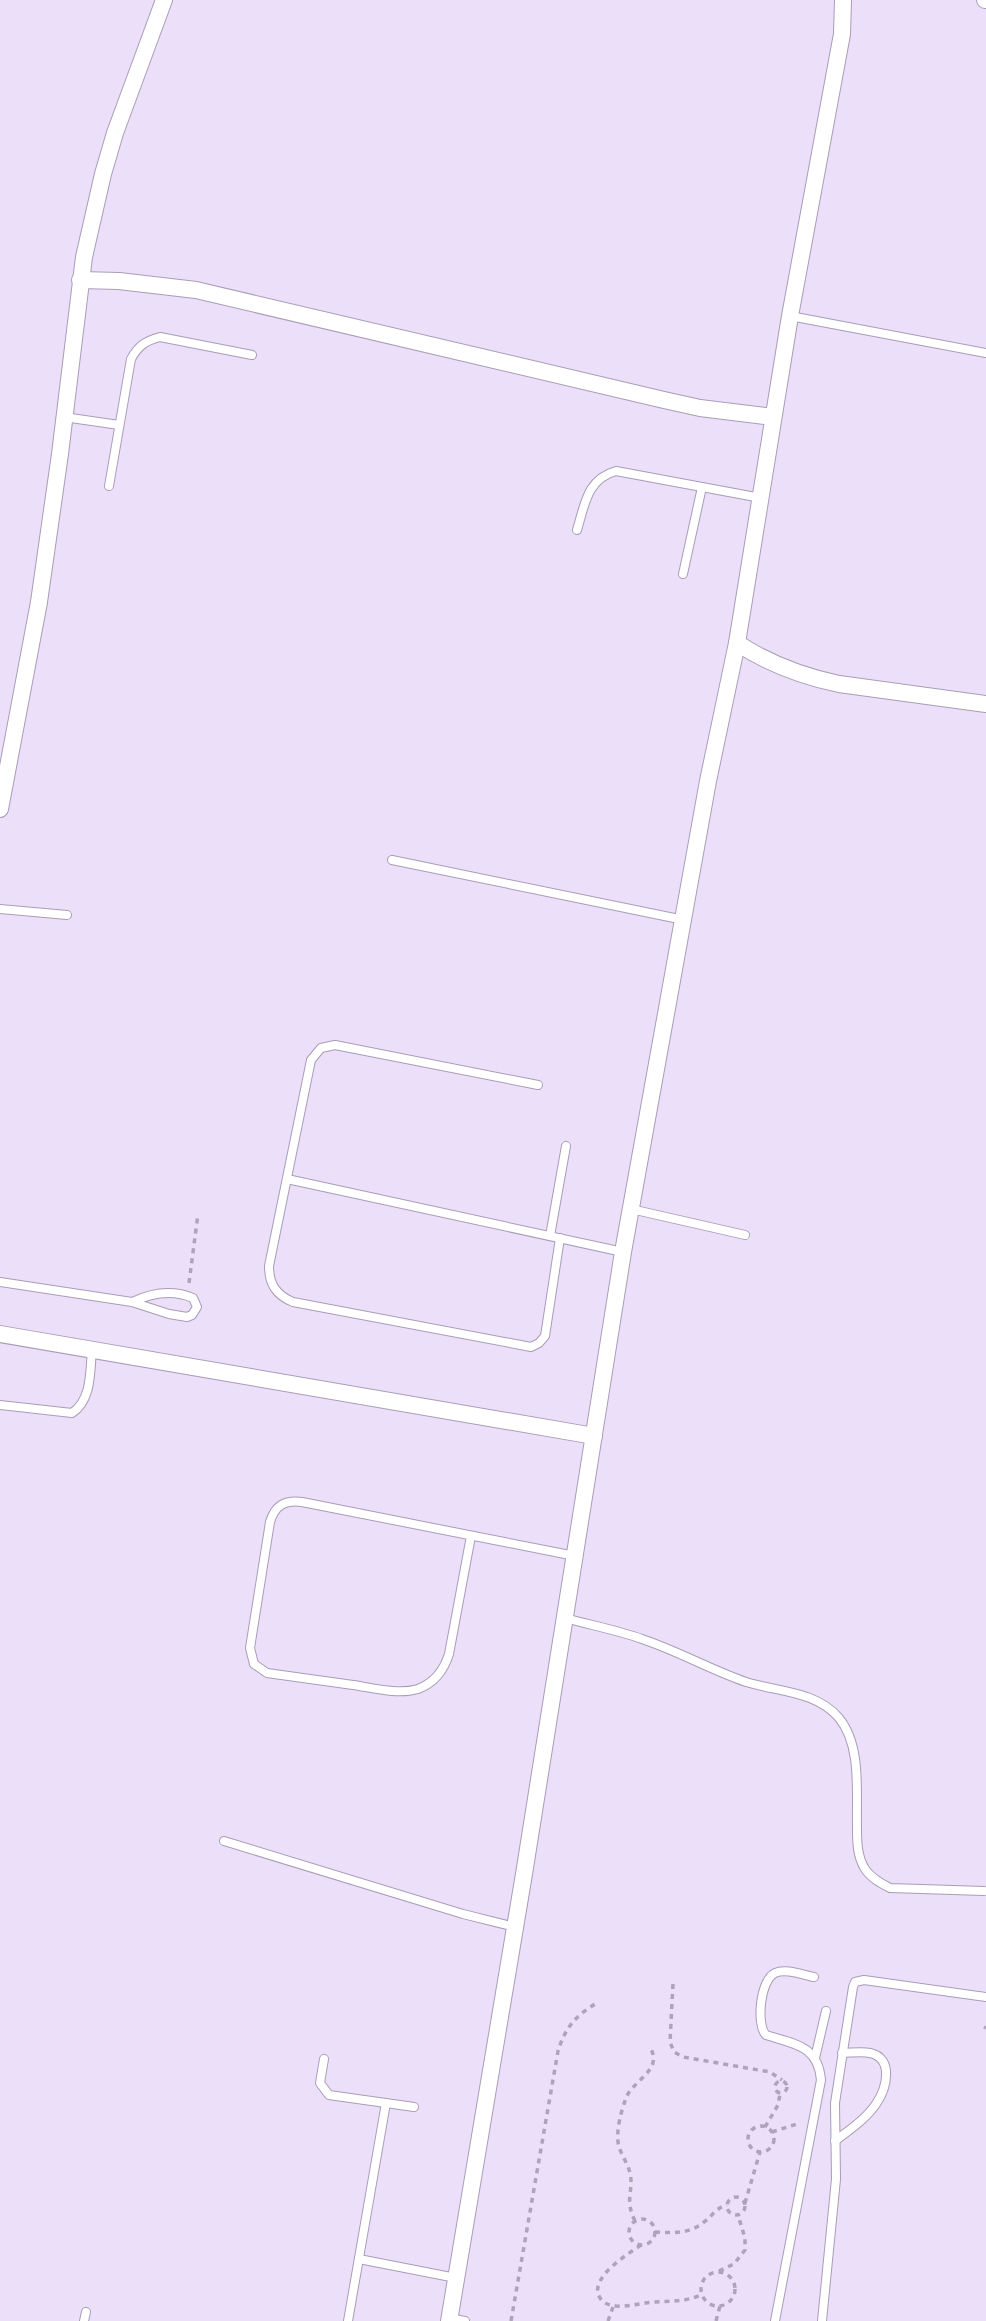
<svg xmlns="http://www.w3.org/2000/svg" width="986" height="2321" font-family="'Alegreya Sans',sans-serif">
<rect width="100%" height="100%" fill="#ebdffa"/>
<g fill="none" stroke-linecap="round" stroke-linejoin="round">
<!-- service casing -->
<g stroke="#a99db6" stroke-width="10">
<g id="service">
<polyline points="790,316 986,353"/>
<polyline points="64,417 119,425"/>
<path d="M109 486 131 359C138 346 145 341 160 337L252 355"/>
<path d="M577 530C585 504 587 479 616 471L761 498"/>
<polyline points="683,574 702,487"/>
<polyline points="392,860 684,920"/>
<polyline points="0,909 67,915"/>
<path d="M538 1085 335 1045 321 1048 311 1060 269 1266C269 1284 276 1295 293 1302L531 1347 539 1343 545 1336 560 1238"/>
<polyline points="287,1179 623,1252"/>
<polyline points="631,1209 745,1235"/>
<polyline points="550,1236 566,1146"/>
<path d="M0 1282 132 1302 169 1314 187 1317 192 1315 197 1307 193 1298C172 1289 151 1293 132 1302"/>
<path d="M0 1405 72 1413C92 1400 90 1371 92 1349"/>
<path d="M471 1536 449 1654C444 1670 434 1683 418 1689 398 1695 373 1688 353 1685 324 1681 295 1677 267 1673L254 1664 250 1648 270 1522C275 1505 285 1500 302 1502L575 1556"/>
<path d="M565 1618C590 1625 617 1630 642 1639 678 1651 711 1670 746 1682 779 1692 816 1691 839 1718 862 1746 856 1793 857 1827 857 1842 857 1856 865 1869 871 1878 880 1883 890 1888L984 1891"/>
<polyline points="224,1841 463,1914 515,1927"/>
<polyline points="815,2058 826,2011"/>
<polyline points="324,2059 320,2083 329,2095 414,2107"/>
<path d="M835 2141C849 2130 866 2119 876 2104 887 2088 894 2058 870 2053 861 2051 851 2053 842 2053"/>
<polyline points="359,2259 456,2278"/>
<polyline points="449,2318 465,2321"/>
<polyline points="84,2321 86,2312"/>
<polyline points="348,2321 386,2103"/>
<path d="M775 2321 821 2080C818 2045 794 2044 766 2035 756 2025 760 1980 775 1973 786 1968 803 1975 814 1977"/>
<polyline points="822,2321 836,2179 835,2103 853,1987 855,1982 864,1980 986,1997"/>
</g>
</g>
<!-- minor casing -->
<g stroke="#a99db6" stroke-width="18">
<g id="minor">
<polyline points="985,0 986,0"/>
<polyline points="80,280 119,281 196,290 664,400 700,408 773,417"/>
<path d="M737 643C769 664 801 676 839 684L986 704"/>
<polyline points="0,809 39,602 60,454 84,257 103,174 115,133 164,0"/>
<polyline points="0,1334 594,1436"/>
<polyline points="449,2321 524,1874 623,1252 708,781 737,643 790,316 842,34 843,0"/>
</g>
</g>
<!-- path -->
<g stroke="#aea4ba" stroke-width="3.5" stroke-dasharray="5 5" stroke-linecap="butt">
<polyline points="189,1283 198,1214"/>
<polyline points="673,1984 670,2042 674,2052 683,2057 770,2072 782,2080"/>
<polyline points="984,2027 986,2028"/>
<circle cx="781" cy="2087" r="6"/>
<circle cx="761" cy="2139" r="13"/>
<polyline points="765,2127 778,2105 780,2094"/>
<polyline points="772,2132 800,2123"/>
<circle cx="736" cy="2206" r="9"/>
<polyline points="745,2203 760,2152"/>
<circle cx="642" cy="2232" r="13"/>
<path d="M635 2221C624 2199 634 2192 630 2173 628 2164 622 2156 619 2147 615 2133 621 2112 626 2098 633 2080 662 2071 651 2049"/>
<path d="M655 2232C673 2233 690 2234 704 2222 713 2215 716 2208 727 2205"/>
<path d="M641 2245C628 2254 590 2277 599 2296 602 2303 608 2305 616 2306 629 2307 641 2303 654 2302 671 2301 685 2302 701 2295"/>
<polyline points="719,2271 734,2264 745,2250 745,2238 738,2215"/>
<circle cx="718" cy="2289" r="17"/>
<path d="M511 2321 558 2051C565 2028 576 2015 597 2003"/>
<polyline points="608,2321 613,2307"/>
<polyline points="716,2321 720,2306"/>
</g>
<!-- service -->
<use href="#service" stroke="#fff" stroke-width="8"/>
<!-- minor -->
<use href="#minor" stroke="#fff" stroke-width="16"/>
</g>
</svg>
